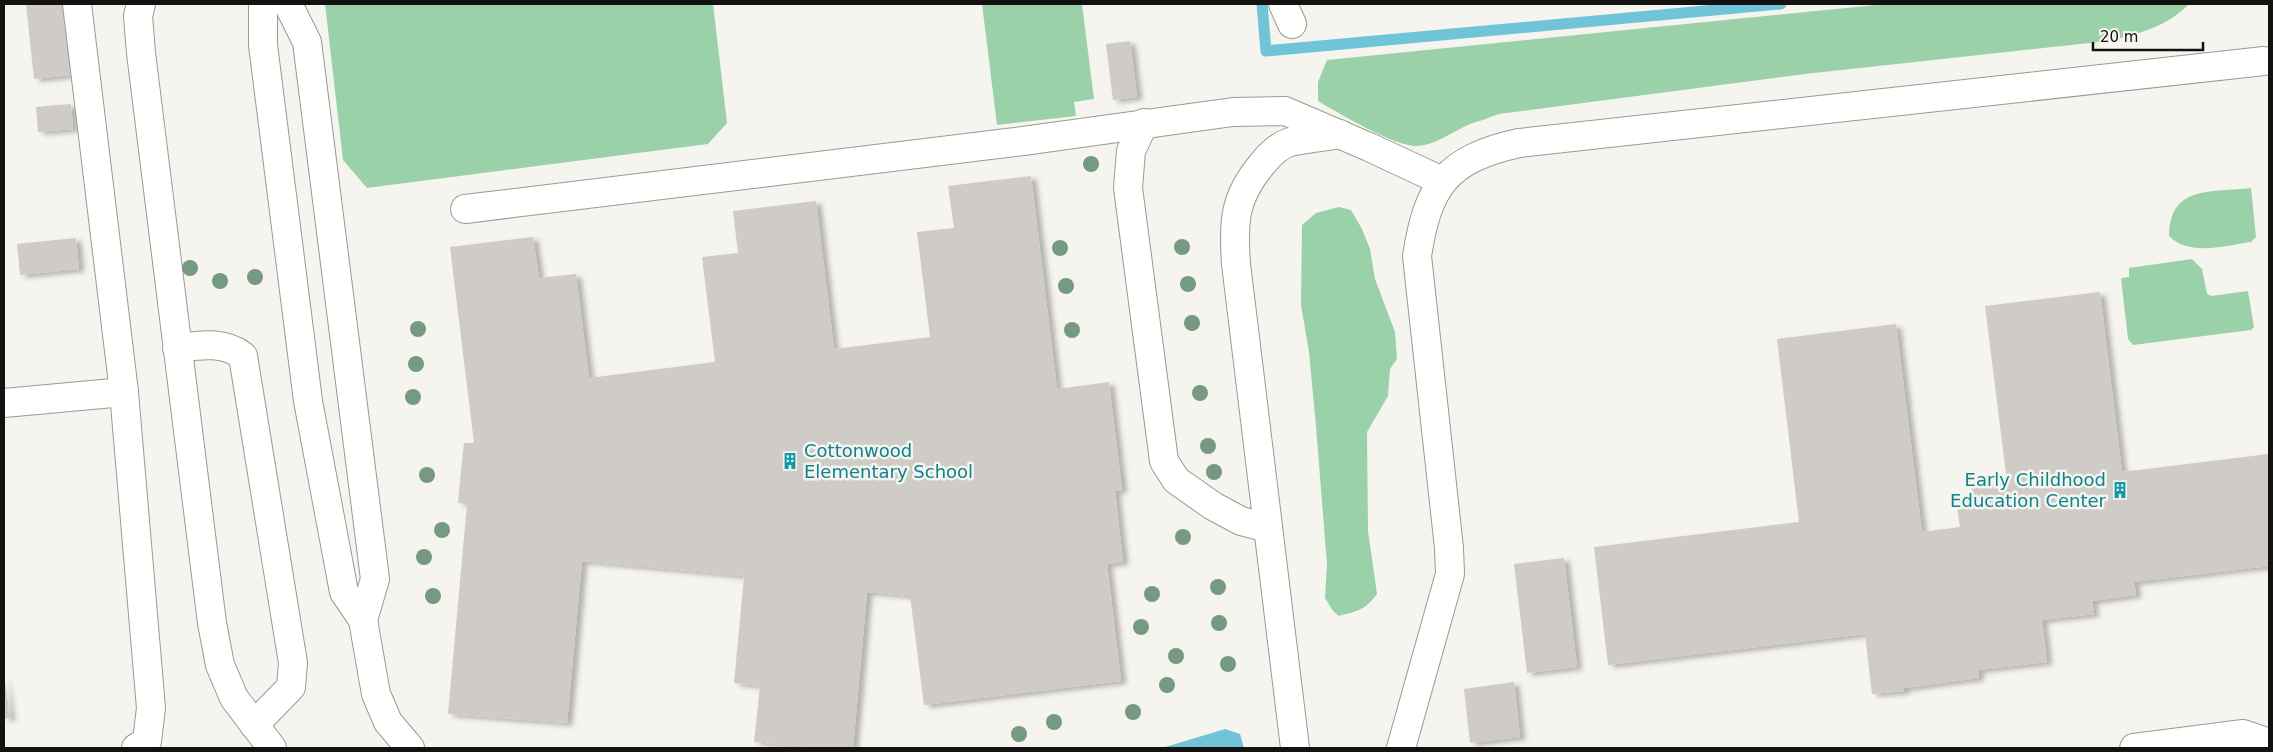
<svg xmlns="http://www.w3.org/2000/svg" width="2273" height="752" font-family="'DejaVu Sans',sans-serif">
<defs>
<filter id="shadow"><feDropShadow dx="5.5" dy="3" stdDeviation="2.5" flood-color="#0004"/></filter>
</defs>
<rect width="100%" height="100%" fill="#f6f4ef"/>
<!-- green -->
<g fill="#9bd1a8">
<polygon points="325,4 713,4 727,123 708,144 367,188 343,160"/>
<polygon points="982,4 1082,4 1094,99 1074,102 1076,116 997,125"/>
<path d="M1886 4H2189C2167 27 2138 34 2108 41L1805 74 1499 114C1489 118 1479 121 1470 124 1453 131 1435 146 1416 146 1394 146 1338 113 1318 101V82L1327 60Z"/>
<path d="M2251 188 2256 237 2251 242C2227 245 2189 257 2169 236 2170 184 2212 193 2251 188Z"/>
<path d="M1339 207 1351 210 1362 229 1370 249 1375 279 1395 332 1397 359 1390 369 1388 396 1367 432 1368 531 1377 594C1365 610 1358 611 1339 616L1333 611 1325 598 1327 565 1316 426 1309 352 1301 305 1302 225 1316 213Z"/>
<polygon points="2192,259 2202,269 2207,294 2211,296 2248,291 2254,327 2251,330 2133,345 2128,339 2121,278 2129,277 2129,268"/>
</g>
<!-- water -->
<polygon fill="#6fc4d7" points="1225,729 1240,734 1244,748 1162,748"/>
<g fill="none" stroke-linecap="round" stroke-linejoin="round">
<!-- stream -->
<polyline stroke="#6fc4d7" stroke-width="11" points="1262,4 1266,51 1781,4"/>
</g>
<!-- building -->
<g fill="#cfcbc7" filter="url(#shadow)">
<polygon points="26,4 63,4 71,75 34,79"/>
<polygon points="1130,41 1137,97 1113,100 1106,44"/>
<polygon points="71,104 73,129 38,132 36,107"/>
<polygon points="1031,176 1057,389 1109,382 1122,490 1115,491 1123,562 1107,564 1121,681 924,705 910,596 867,592 853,748 822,748 754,742 760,686 734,683 744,576 582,561 567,723 448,714 467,504 458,503 460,480 464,443 474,443 450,247 533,237 539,278 576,274 589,378 715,362 702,257 738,253 733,211 816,201 834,349 930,337 917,232 954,228 948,186"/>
<polygon points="76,238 79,269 20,275 17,244"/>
<polygon points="2100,292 2122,472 2269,454 2269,566 2134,582 2136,595 2092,601 2094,614 2042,620 2047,662 1978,670 1979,678 1904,688 1904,691 1872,694 1865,634 1608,665 1594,547 1799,522 1777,339 1896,324 1922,532 1960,527 1957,508 1966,507 1964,495 1972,494 1971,487 2007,482 1985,306"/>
<polygon points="1564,558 1577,667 1527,673 1514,564"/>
<polygon points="4,674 10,718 4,719"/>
<polygon points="1514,682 1520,737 1470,743 1464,689"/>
</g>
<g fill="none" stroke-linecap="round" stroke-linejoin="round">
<!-- minor casing -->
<g stroke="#9b9994" stroke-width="30">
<g id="minor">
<polyline points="77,4 124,392 151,708 147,741 136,748"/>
<polyline points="141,4 138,16 141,53 212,623 220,665 234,698 272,748"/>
<polyline points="263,4 263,45 308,401 344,592 363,620 376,694 388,722 410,748"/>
<polyline points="288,4 307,42 375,579 363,620"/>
<polyline points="1283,4 1292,24"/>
<polyline points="1144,123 1131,151 1128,188 1164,461 1176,480 1213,506 1241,521 1268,528"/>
<polyline points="465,209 1023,141 1233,112 1285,111 1369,147 1442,181"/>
<path d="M177 348C200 345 224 341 243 356L293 663 291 687 254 725"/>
<polyline points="4,403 124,392"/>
<path d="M1295 748 1236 264C1233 221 1234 197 1263 163 1269 155 1280 145 1290 142 1306 138 1324 137 1340 134"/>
<path d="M1401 748 1450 574 1449 548 1417 256C1428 185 1447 159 1519 143L2264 61"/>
<polyline points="2134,748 2243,734 2269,743"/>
</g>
</g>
<!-- minor -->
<use href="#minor" stroke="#fff" stroke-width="28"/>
</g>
<!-- trees -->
<g fill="#759981">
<circle cx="1091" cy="164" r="8"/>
<circle cx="1182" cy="247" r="8"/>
<circle cx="1060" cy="248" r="8"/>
<circle cx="190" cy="268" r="8"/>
<circle cx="255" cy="277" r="8"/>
<circle cx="220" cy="281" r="8"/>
<circle cx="1188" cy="284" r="8"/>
<circle cx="1066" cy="286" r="8"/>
<circle cx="1192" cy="323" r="8"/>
<circle cx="418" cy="329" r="8"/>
<circle cx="1072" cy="330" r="8"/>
<circle cx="416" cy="364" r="8"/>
<circle cx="1200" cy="393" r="8"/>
<circle cx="413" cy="397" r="8"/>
<circle cx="1208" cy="446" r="8"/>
<circle cx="1214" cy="472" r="8"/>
<circle cx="427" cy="475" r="8"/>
<circle cx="442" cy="530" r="8"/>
<circle cx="1183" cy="537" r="8"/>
<circle cx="424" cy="557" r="8"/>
<circle cx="1218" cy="587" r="8"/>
<circle cx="1152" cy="594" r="8"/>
<circle cx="433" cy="596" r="8"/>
<circle cx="1219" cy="623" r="8"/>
<circle cx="1141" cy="627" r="8"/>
<circle cx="1176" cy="656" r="8"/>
<circle cx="1228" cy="664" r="8"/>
<circle cx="1167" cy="685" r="8"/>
<circle cx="1133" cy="712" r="8"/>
<circle cx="1054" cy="722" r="8"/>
<circle cx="1019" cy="734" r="8"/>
</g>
<!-- icons -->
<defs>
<g id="building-bare" transform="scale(1.35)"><path d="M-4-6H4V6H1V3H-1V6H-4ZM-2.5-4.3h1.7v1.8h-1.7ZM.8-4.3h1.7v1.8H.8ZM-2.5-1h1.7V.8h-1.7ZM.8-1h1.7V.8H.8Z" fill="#0f9aa8" stroke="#f6f4ef" stroke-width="2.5" paint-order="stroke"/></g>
</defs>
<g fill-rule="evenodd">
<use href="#building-bare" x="790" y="461"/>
<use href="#building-bare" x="2120" y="490"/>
</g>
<g text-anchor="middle" stroke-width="5" stroke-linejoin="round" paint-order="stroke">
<!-- culture labels -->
<g font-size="18" fill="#0d838f" stroke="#f6f4ef" text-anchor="start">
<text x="804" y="457">Cottonwood<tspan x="804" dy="21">Elementary School</tspan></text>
<text x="2106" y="486" text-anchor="end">Early Childhood<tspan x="2106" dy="21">Education Center</tspan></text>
</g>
</g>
<!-- border -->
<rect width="2273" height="752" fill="none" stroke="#131210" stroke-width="10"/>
<!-- scale -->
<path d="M2093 42v8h110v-8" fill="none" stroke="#131210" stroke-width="2.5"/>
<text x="2100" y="42" font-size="15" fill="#131210" stroke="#f6f4ef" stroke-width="4" paint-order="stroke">20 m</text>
</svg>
